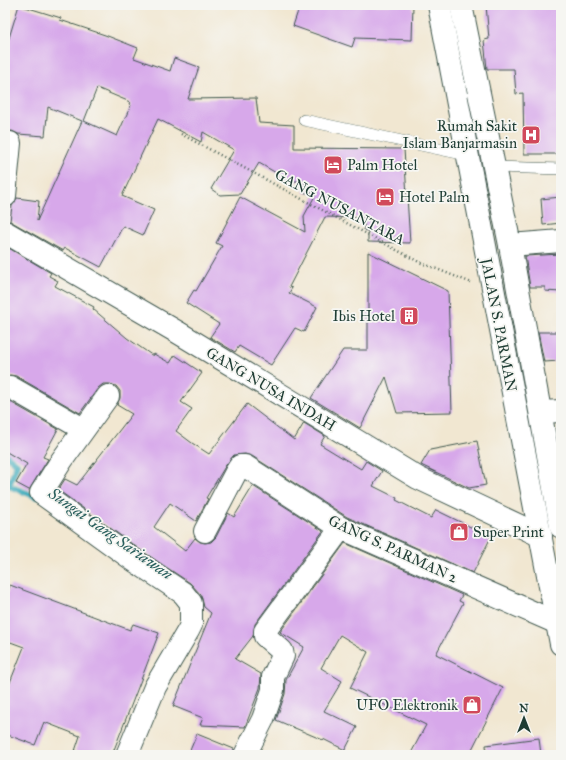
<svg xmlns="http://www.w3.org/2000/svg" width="566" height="760" font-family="'IM FELL Great Primer',serif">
<rect width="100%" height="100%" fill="#f6f6f2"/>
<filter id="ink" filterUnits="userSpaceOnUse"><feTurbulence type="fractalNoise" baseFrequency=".025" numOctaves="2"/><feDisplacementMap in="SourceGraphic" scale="8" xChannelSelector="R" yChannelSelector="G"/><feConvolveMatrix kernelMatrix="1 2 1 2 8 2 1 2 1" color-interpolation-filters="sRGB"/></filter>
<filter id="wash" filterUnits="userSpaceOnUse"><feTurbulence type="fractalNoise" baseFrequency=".012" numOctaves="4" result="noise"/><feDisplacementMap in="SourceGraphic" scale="16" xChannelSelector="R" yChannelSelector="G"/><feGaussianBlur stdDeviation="0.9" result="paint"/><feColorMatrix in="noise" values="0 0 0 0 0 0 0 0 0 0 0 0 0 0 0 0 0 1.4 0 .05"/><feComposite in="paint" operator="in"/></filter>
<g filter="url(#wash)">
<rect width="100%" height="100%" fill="#f1e7d1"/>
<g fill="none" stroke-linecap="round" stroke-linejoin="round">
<!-- stream -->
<polyline stroke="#3dabbb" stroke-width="6" points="5,454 17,464 9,486 37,497"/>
</g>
<g id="blocks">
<!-- building -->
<g fill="#d7a8ea" fill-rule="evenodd">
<path d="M19 5 61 18 60 20 105 35 138 48 134 58 170 71 174 58 199 67 188 99 256 98 259 123 294 125V148L404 149 410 243 368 242V231L364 230V218L325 217 289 287 292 288 289 293 317 307 304 332 295 328 271 365 239 346 235 352 210 337 219 324 186 303 194 290 196 291 222 246 216 243 240 197 305 232 304 216 317 192 304 193V181H290L259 163 240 194 220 195 211 189 234 150 203 132 201 142 158 119 122 196 154 210 143 235 123 226 101 267 65 248 63 251 10 221 12 206 17 198 39 201 37 221 82 121 48 107 45 136 18 134 12 131 5 132V51ZM97 88 130 102 129 104 131 105 117 136 84 121Z"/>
<polygon points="300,5 413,5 412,40 355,38 352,47 293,26"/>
<polygon points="486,5 561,5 561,154 524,154 523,93 516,94 514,69 487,69 484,40 489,39"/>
<polygon points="561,197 561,223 543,225 541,199"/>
<polygon points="7,247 51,273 49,276 58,281 55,286 94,307 93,309 127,338 153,356 154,354 170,363 175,355 202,373 181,402 192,409 176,431 192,443 209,454 247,404 294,440 304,423 325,436 320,444 361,469 366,461 382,471 373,486 397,498 396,500 431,518 436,510 491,537 473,573 347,517 252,456 245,454 234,455 226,465 206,498 208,499 196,521 170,503 154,527 185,551 195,538 200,542 205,543 211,542 216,537 228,513 234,517 253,486 323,531 255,624 253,636 235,659 261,674 260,688 245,727 200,725 203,718 173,706 211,613 204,607 201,595 190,583 139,549 58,490 65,479 77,485 132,414 117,405 120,398 120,391 116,386 110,384 103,384 98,388 80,413 16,376 10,375 5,376 5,251"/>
<polygon points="368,252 448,291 452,412 397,413 386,377 360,428 311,398 343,350 368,350"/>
<polygon points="561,254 561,292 545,291 545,287 530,287 525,256"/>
<polygon points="538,332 561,332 560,361 544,362"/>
<polygon points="5,399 58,429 43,457 48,459 29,490 16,483 27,464 5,451"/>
<polygon points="477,441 486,485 469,488 421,465 430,450"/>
<polygon points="345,543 462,595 459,601 463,603 436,654 503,688 469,755 410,755 426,725 350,688 368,652 340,635 321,668 342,681 324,711 357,727 345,750 323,739 323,740 276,720 285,694 286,680 304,647 280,632"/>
<polygon points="10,585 130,630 133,624 159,633 112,755 85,755 75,751 80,736 44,722 35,745 5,734 5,695 24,647 5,640 5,599"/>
<polygon points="197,734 234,749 233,755 188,755"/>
<polygon points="539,738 541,755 487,755 486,745"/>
</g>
</g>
</g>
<g filter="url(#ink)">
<use href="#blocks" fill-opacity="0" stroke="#3e564c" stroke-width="1"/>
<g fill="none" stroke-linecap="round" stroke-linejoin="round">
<!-- lane casing -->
<g stroke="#3e564c" stroke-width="12">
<g id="lane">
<polyline points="304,120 467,155"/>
<polyline points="494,167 561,169"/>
</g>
</g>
<!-- street casing -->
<g stroke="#3e564c" stroke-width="24">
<g id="street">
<polyline points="5,196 10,143"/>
<polyline points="5,232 179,333 418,478 541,536"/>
<polyline points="510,245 561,241"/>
<polyline points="10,387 83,429"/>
<polyline points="108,396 62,460 41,493 132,559 183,593 191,603 191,625 188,631 155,687 127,755"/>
<polyline points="541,412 561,411"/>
<polyline points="205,531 236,472 240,466 245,466 341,528 555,622"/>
<polyline points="245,755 263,719 273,690 273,677 283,656 282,651 265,636 265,631 341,528"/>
</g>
</g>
<!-- highway casing -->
<g stroke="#3e564c" stroke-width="24">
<g id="highway">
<polyline points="439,5 561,644"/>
<polyline points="461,5 510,245 561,527"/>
</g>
</g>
<!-- path -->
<polyline stroke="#3e564c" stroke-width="2.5" stroke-dasharray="1 3" stroke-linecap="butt" points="181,134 419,262 472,283"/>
<!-- lane -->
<use href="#lane" stroke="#fff" stroke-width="11"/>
<!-- street -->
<use href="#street" stroke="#fff" stroke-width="22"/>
<!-- highway -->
<use href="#highway" stroke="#fff" stroke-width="22"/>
</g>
</g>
<!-- icons -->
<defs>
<g id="hospital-square" transform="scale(1)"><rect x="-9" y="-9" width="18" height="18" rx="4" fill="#d1495b" stroke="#f6f6f2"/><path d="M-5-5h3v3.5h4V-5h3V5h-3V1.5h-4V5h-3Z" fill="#fff"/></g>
<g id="hotel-square" transform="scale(1)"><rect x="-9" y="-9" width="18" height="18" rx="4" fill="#d1495b" stroke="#f6f6f2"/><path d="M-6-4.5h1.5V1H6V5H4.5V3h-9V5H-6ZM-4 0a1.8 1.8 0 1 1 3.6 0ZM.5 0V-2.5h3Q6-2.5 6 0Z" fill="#fff"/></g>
<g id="building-square" transform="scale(1)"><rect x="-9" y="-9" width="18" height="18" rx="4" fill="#d1495b" stroke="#f6f6f2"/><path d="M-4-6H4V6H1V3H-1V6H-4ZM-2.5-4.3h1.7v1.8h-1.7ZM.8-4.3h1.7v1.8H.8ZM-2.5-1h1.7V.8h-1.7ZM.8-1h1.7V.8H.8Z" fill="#fff"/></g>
<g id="shop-square" transform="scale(1)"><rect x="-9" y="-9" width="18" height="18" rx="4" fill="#d1495b" stroke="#f6f6f2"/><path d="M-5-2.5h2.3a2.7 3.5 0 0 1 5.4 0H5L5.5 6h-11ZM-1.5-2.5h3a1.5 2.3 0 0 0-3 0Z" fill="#fff"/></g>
</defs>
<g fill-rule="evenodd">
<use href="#hospital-square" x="531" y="135"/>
<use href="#hotel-square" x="333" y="165"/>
<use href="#hotel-square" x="385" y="197"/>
<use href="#building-square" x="409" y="316"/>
<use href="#shop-square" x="459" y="532"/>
<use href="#shop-square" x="472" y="705"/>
</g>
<g text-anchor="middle" stroke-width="3.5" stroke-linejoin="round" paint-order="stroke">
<!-- poi labels -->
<g font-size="15" fill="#1f3d34" stroke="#f6f6f2" text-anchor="end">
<text x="517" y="131">Rumah Sakit<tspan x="517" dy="17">Islam Banjarmasin</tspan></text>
<text x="347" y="170" text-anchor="start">Palm Hotel</text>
<text x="399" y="202" text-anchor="start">Hotel Palm</text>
<text x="395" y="321">Ibis Hotel</text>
<text x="473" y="537" text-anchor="start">Super Print</text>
<text x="458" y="710">UFO Elektronik</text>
</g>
<!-- street labels -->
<g font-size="15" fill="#1f3d34" stroke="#f6f6f2">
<text transform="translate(340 207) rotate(28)" y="5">GANG NUSANTARA</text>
<text transform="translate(499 325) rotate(79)" y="5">JALAN S. PARMAN</text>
<text transform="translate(271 389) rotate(31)" y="5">GANG NUSA INDAH</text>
<text transform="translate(393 549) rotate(25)" y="5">GANG S. PARMAN 2</text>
</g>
<!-- water labels -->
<g font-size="16" font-style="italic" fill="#285e5c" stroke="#f6f6f2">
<text transform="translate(111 533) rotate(35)" y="6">Sungai Gang Sariawan</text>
</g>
</g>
<!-- margin -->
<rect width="566" height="760" fill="none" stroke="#f6f6f2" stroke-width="20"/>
<!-- north arrow -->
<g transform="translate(524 718)" stroke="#f6f6f2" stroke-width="3" paint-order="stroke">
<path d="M0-3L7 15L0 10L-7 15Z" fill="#1f3d34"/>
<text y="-6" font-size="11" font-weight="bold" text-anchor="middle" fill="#1f3d34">N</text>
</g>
</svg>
